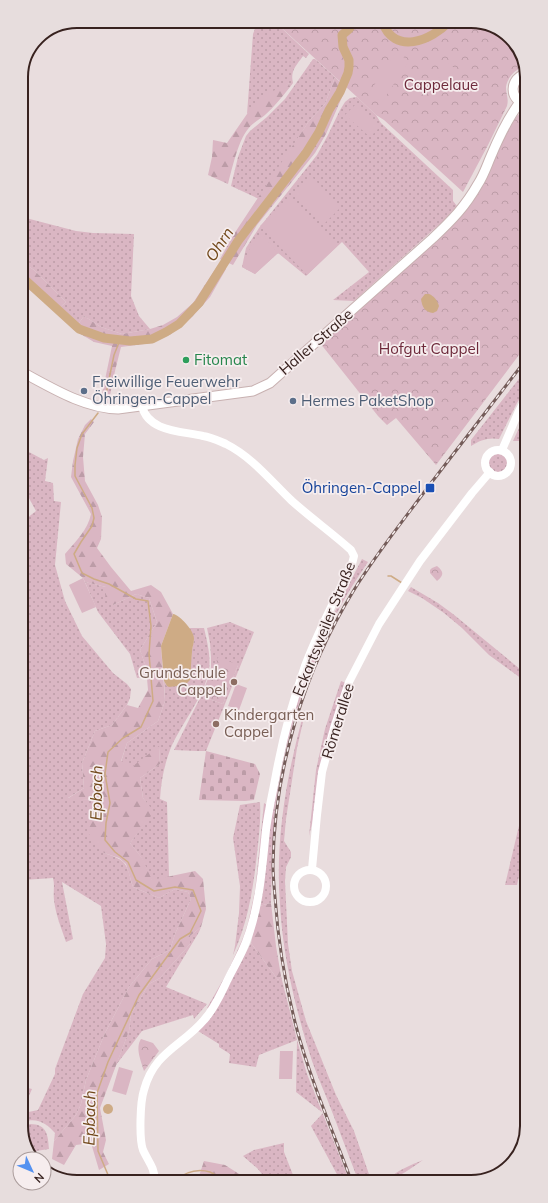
<svg xmlns="http://www.w3.org/2000/svg" width="548" height="1203" font-family="Mulish,sans-serif">
<defs>
<pattern id="grass-dots" width="8" height="8" patternUnits="userSpaceOnUse"><rect width="8" height="8" fill="#dab6c3"/><path d="M2 2h.1M6 6h.1" fill="none" stroke="#bc9ca7" stroke-width="1.8" stroke-linecap="round"/></pattern>
<pattern id="forest-firs" width="22" height="20" patternUnits="userSpaceOnUse"><rect width="22" height="20" fill="#dab6c3"/><path d="M5 1l3.5 6h-7zM16 11l3.5 6h-7z" fill="#bc9ca7"/></pattern>
<pattern id="cemetery-stones" width="16" height="16" patternUnits="userSpaceOnUse"><rect width="16" height="16" fill="#dab6c3"/><path d="M2 7V4a2 2 0 0 1 4 0v3zM10 15v-3a2 2 0 0 1 4 0v3z" fill="#bc9ca7"/></pattern>
<pattern id="park-crowns" width="20" height="18" patternUnits="userSpaceOnUse"><rect width="20" height="18" fill="#dab6c3"/><path d="M2 6a3 3 0 1 1 6 0M12 15a3 3 0 1 1 6 0" fill="none" stroke="#bc9ca7"/></pattern>
</defs>
<rect width="100%" height="100%" fill="#e9ddde"/>
<!-- grass -->
<g fill="url(#grass-dots)" fill-rule="evenodd">
<path d="M258 21H274L309 54 306 58 303 56C296 66 290 71 293 83L290 87 289 83 247 114 253 34Z"/>
<polygon points="29,56 29,95 24,102 27,83 25,65"/>
<polygon points="313,59 315,59 335,77 325,104 309,121 259,199 231,186 238,157 246,136 250,131 267,117 285,99"/>
<polygon points="357,97 376,115 381,123 453,190 453,201 457,206 443,221 354,301 333,300 369,272 342,242 306,276 278,253 255,274 242,267 246,248 259,228 317,155 328,135 340,110 345,102 350,98"/>
<polygon points="22,217 76,231 93,233 134,234 131,296 139,316 150,329 122,334 101,327 84,316 74,330 55,312 66,302 34,270 22,262"/>
<polygon points="107,370 115,371 108,405 100,404"/>
<path d="M525 371V391L517 403 499 439C489 437 480 440 471 446V440Z"/>
<polygon points="525,415 525,430 523,441 513,441"/>
<path d="M29 452 44 460 48 458 45 481 53 483 54 501 61 502 55 565 65 601 82 636 113 673 127 684 131 689 130 698 127 705 112 725 95 731 82 763 84 788 68 798 93 800 100 816 104 853C129 861 126 864 133 887L159 898 175 889 188 892 191 899 175 934 170 950 152 959 129 987 105 1033 86 1080 81 1104 76 1115 54 1141 55 1133C47 1124 37 1117 24 1122V1113L38 1110 55 1074V1069L83 994 105 958 106 944 101 906 62 882 73 939 66 942C61 927 56 916 54 900 53 892 55 885 53 878L23 880 22 522 36 511 24 489 22 490V455Z"/>
<circle cx="498" cy="463" r="9"/>
<path d="M362 559 368 562C360 574 352 586 345 598 310 662 284 736 275 810 272 841 272 872 271 903L259 906 271 812 288 734 301 689 312 656Z"/>
<polygon points="85,582 106,587 113,605 136,594 149,598 157,622 140,650 146,667 147,677 137,678 130,654 98,612"/>
<polygon points="411,587 438,603 453,614 526,674 526,682 489,655 462,628 444,613 422,598 408,591"/>
<path d="M230 622 254 632 206 751H197L174 750 201 696 211 671V657L210 643 207 628ZM238 665 223 704 203 697Z"/>
<path d="M189 628H204C207 641 211 656 209 670 204 698 180 725 170 750 164 766 161 782 160 799L167 802 169 877 152 881 141 857 130 843 153 812 143 798 140 778 160 764 159 747 133 767 121 762 127 743 158 721 165 701 164 681 167 686 191 660 192 650 194 639Z"/>
<polygon points="341,681 346,683 309,836 316,770 325,729"/>
<path d="M302 719 303 722 297 748 286 819 284 841 291 852V857L286 867 285 881 288 944 292 971 306 1021 336 1095 354 1131 371 1180H358C349 1156 340 1133 331 1109 325 1093 318 1078 312 1061 296 1011 283 958 280 905 275 842 286 779 302 719Z"/>
<polygon points="526,796 526,845 517,885 505,885"/>
<path d="M260 802C261 819 259 836 257 854 253 890 248 922 233 955L235 946 239 913 240 886 233 838 240 805Z"/>
<polygon points="264,803 267,805 260,869 246,937 210,1009 207,1008 228,971 243,938 248,923 255,891"/>
<polygon points="201,927 199,932 166,987 207,1004 194,1019 193,1015 142,1031 116,1065 129,1031 131,1014 149,984 160,978 190,944 190,936"/>
<polygon points="251,943 278,980 281,976 297,1040 307,1074 349,1180 340,1180 311,1126 323,1113 296,1092 297,1040 259,1055 256,1067 229,1063 230,1054 219,1047 219,1044 198,1031 238,968"/>
<polygon points="24,1087 32,1089 24,1107"/>
<path d="M30 1124C47 1124 48 1135 49 1149L36 1151 32 1155 24 1144V1126Z"/>
<polygon points="284,1143 284,1152 295,1180 267,1180 257,1168 243,1156 254,1150"/>
<path d="M423 1160C416 1165 395 1180 388 1180 397 1170 411 1165 423 1160Z"/>
</g>
<!-- forest -->
<g fill="url(#forest-firs)">
<polygon points="335,77 346,88 326,134 315,153 257,225 233,265 220,259 234,234 309,121 325,104"/>
<path d="M289 83 290 87C282 97 274 107 265 115 259 120 252 123 248 129 238 141 232 169 228 184L208 175 212 157 213 140 227 143 247 114 265 95Z"/>
<polygon points="22,262 34,270 66,302 55,312 22,283"/>
<polygon points="218,265 226,269 210,297 191,318 171,334 152,343 121,347 115,371 107,370 112,346 94,342 74,330 84,316 101,327 122,334 150,329 163,325 177,317 193,303"/>
<path d="M91 419 94 422 85 434 83 457 85 481 98 505 102 517 101 539 97 548 111 567 131 591 151 585 161 592 173 614 161 646 165 701 158 721 127 743 121 761 133 766 159 746 160 764 140 778 143 798 154 812 130 843 142 858 152 880 195 871 203 879 206 909 201 927 190 936V944L160 978 149 984 131 1014 129 1031 100 1108 106 1140 103 1152 109 1164 99 1170 91 1143 76 1145 64 1165 52 1159 54 1141 76 1115 81 1104 86 1080 105 1033 129 987 152 959 170 950 175 934 191 899 188 892 175 889 159 898 133 887 126 864 119 858 104 853 89 834V822L100 816 93 800 67 799 84 788 82 763 95 731 112 725 127 705 138 708 148 690 146 667 140 650 157 622 149 598 136 594 113 605 105 600 106 587 85 582 83 578 66 564 65 554C75 542 88 530 91 514L71 477 73 461 78 439 85 425Z"/>
<polygon points="271,903 276,946 281,976 278,980 251,943 259,906"/>
<polygon points="204,1161 225,1165 244,1177 247,1181 219,1181 213,1176 199,1176"/>
</g>
<!-- cemetery -->
<polygon fill="url(#cemetery-stones)" points="206,751 255,764 260,774 254,800 245,801 199,800"/>
<!-- park -->
<g fill="url(#park-crowns)">
<path d="M274 21H475L505 33 524 59V67C515 69 507 78 506 87 506 95 509 98 507 106L488 145 463 192 384 120 376 115 357 97Z"/>
<polygon points="524,111 525,347 436,465 396,418 387,425 378,416 320,343 465,211 507,129 518,115"/>
<path d="M437 566C444 572 444 575 437 581L430 573V570L432 568Z"/>
<polygon points="218,657 238,665 223,704 203,697"/>
<path d="M141 1039 153 1043 159 1051 144 1071C141 1061 135 1048 141 1039Z"/>
</g>
<!-- pitch -->
<g fill="#dab6c3">
<polygon points="493,28 505,33 507,35 501,45 488,38"/>
<polygon points="396,52 409,61 382,102 369,93"/>
<path d="M447 63 451 64 454 69C452 75 450 79 443 81L438 77V73L441 67Z"/>
<polygon points="356,104 381,126 370,137 345,115"/>
<polygon points="311,176 341,207 323,225 293,194"/>
<polygon points="291,197 337,246 307,275 260,226"/>
<polygon points="261,233 278,253 255,274 242,267 249,250"/>
<polygon points="83,578 96,607 82,613 69,585"/>
<polygon points="236,684 247,688 239,710 228,706"/>
<polygon points="280,1051 293,1051 292,1079 279,1079"/>
<polygon points="119,1067 133,1071 126,1095 112,1091"/>
</g>
<!-- water -->
<g fill="#ceab85">
<path d="M429 294C434 296 437 300 439 306L437 311 433 313C425 312 422 307 421 299L425 294Z"/>
<path d="M173 614C180 615 195 632 194 639 194 643 192 648 192 652 191 661 191 671 190 680L185 685 169 687 167 686 164 681 161 646Z"/>
<circle cx="108" cy="1109" r="5"/>
</g>
<g fill="none" stroke-linecap="round" stroke-linejoin="round">
<!-- stream -->
<g stroke="#ceab85" stroke-width="1.5">
<polyline points="103,402 106,394 114,355 120,340"/>
<polyline points="98,413 82,434 77,448 75,465 75,476 92,508 94,518 92,526 81,542 74,554 82,573 94,579 109,584 136,599 148,601 151,626 149,654 153,701 141,727 123,738 108,752 105,774 110,803 106,823 105,840 115,852 128,862 136,880 154,891 175,887 193,890 201,911 190,933 180,939 139,995 108,1062 97,1093 98,1151 111,1182"/>
<polyline points="388,576 391,576 402,583"/>
<path d="M110 1178C120 1176 132 1177 142 1181"/>
<path d="M174 1181C184 1173 197 1168 210 1172 215 1174 220 1178 224 1181"/>
</g>
<!-- river -->
<g stroke="#ceab85" stroke-width="9">
<path d="M382 21C394 56 431 41 450 21"/>
<polyline points="22,277 79,329 104,338 130,341 152,339 166,332 179,324 199,303 238,241 306,153 319,132 329,110 340,92 348,73 349,67 349,60 343,47 342,35 349,29 354,21"/>
</g>
<!-- secondary casing -->
<g stroke="#c8b1b1" stroke-width="11">
<g id="secondary">
<path d="M524 74C510 81 509 97 524 104"/>
<path d="M22 372C52 388 84 408 118 409L253 391 270 383 433 238C452 220 465 207 478 184 484 175 487 165 491 156 499 137 508 118 520 102"/>
</g>
</g>
<!-- tertiary -->
<g stroke="#fff" stroke-width="8">
<path d="M142 406C148 432 182 431 203 436 211 437 219 441 226 444 252 457 271 481 292 501 311 518 332 533 351 550L354 556 352 564C336 598 318 631 305 666 292 703 282 741 275 780 272 796 268 813 266 830 262 868 260 906 246 942 241 955 234 967 228 979 221 993 215 1008 204 1020 182 1046 154 1052 144 1090 140 1102 139 1139 143 1150 149 1163 154 1166 155 1181"/>
<polyline points="502,450 518,413 525,400"/>
<circle cx="498" cy="463" r="13"/>
<polyline points="312,869 317,815 322,772 334,728 349,682 379,624 420,561 472,493 490,472"/>
<circle cx="310" cy="886" r="16"/>
</g>
<!-- secondary -->
<use href="#secondary" stroke="#fff" stroke-width="9"/>
<!-- rail casing -->
<g stroke="#745c59" stroke-width="3">
<path id="rail" d="M351 1180C332 1129 310 1079 296 1026 285 984 278 941 275 897 274 886 273 876 273 865 274 770 304 671 354 590 376 554 403 521 428 487 460 445 493 403 525 361"/>
</g>
<!-- rail -->
<use href="#rail" stroke="#f6edee" stroke-width="1.5" stroke-dasharray="4.5" stroke-linecap="butt"/>
</g>
<!-- markers -->
<circle fill="#2e9e5b" stroke="#f6edee" stroke-width="1.5" cx="186" cy="360" r="4"/>
<g fill="#5c6f8a" stroke="#f6edee" stroke-width="1.5">
<circle cx="84" cy="391" r="4"/>
<circle cx="293" cy="401" r="4"/>
</g>
<rect fill="#1a4fb4" stroke="#f6edee" stroke-width="1.5" x="425" y="483" width="10" height="10" rx="2"/>
<g fill="#8d6e63" stroke="#f6edee" stroke-width="1.5">
<circle cx="234" cy="682" r="4"/>
<circle cx="216" cy="724" r="4"/>
</g>
<g text-anchor="middle" stroke-width="3.5" stroke-linejoin="round" paint-order="stroke">
<!-- park labels -->
<g font-size="15" fill="#6e2a3b" stroke="#f6edee">
<text x="441" y="90">Cappelaue</text>
<text x="429" y="354">Hofgut Cappel</text>
</g>
<!-- street labels -->
<g font-size="15" fill="#38221f" stroke="#f6edee">
<text transform="translate(316 342) rotate(-41)" y="5">Haller Straße</text>
<text transform="translate(324 629) rotate(-68)" y="5">Eckartsweiler Straße</text>
<text transform="translate(338 721) rotate(-73)" y="5">Römerallee</text>
</g>
<!-- leisure labels -->
<g font-size="15" fill="#27864d" stroke="#f6edee" text-anchor="start">
<text x="194" y="365">Fitomat</text>
</g>
<!-- service labels -->
<g font-size="15" fill="#4e5e75" stroke="#f6edee" text-anchor="start">
<text x="92" y="387">Freiwillige Feuerwehr<tspan x="92" dy="17">Öhringen-Cappel</tspan></text>
<text x="301" y="406">Hermes PaketShop</text>
</g>
<!-- transit labels -->
<g font-size="15" fill="#164399" stroke="#f6edee" text-anchor="end">
<text x="421" y="493">Öhringen-Cappel</text>
</g>
<!-- education labels -->
<g font-size="15" fill="#785e54" stroke="#f6edee" text-anchor="end">
<text x="226" y="678">Grundschule<tspan x="226" dy="17">Cappel</tspan></text>
<text x="224" y="720" text-anchor="start">Kindergarten<tspan x="224" dy="17">Cappel</tspan></text>
</g>
<!-- water labels -->
<g font-size="16" font-style="italic" fill="#72491b" stroke="#f6edee">
<text transform="translate(219 244) rotate(-56)" y="6">Ohrn</text>
<text transform="translate(96 793) rotate(-89)" y="6">Epbach</text>
<text transform="translate(89 1118) rotate(-89)" y="6">Epbach</text>
</g>
</g>
<!-- crop -->
<path d="M0 0H548V1203H0ZM77 28H471A49 49 0 0 1 520 77V1126A49 49 0 0 1 471 1175H77A49 49 0 0 1 28 1126V77A49 49 0 0 1 77 28Z" fill="#e7dddd" fill-rule="evenodd"/>
<path fill="none" stroke="#38221f" stroke-width="2" d="M77 28H471A49 49 0 0 1 520 77V1126A49 49 0 0 1 471 1175H77A49 49 0 0 1 28 1126V77A49 49 0 0 1 77 28Z"/>
<!-- north arrow -->
<g transform="translate(32 1171) rotate(134)"><circle r="19" fill="#f6edee" stroke="#aa9c9b"/>
<path d="M0-3L7 15L0 10L-7 15Z" fill="#5491f0"/>
<text y="-6" font-size="11" font-weight="bold" text-anchor="middle" fill="#38221f">N</text>
</g>
</svg>
